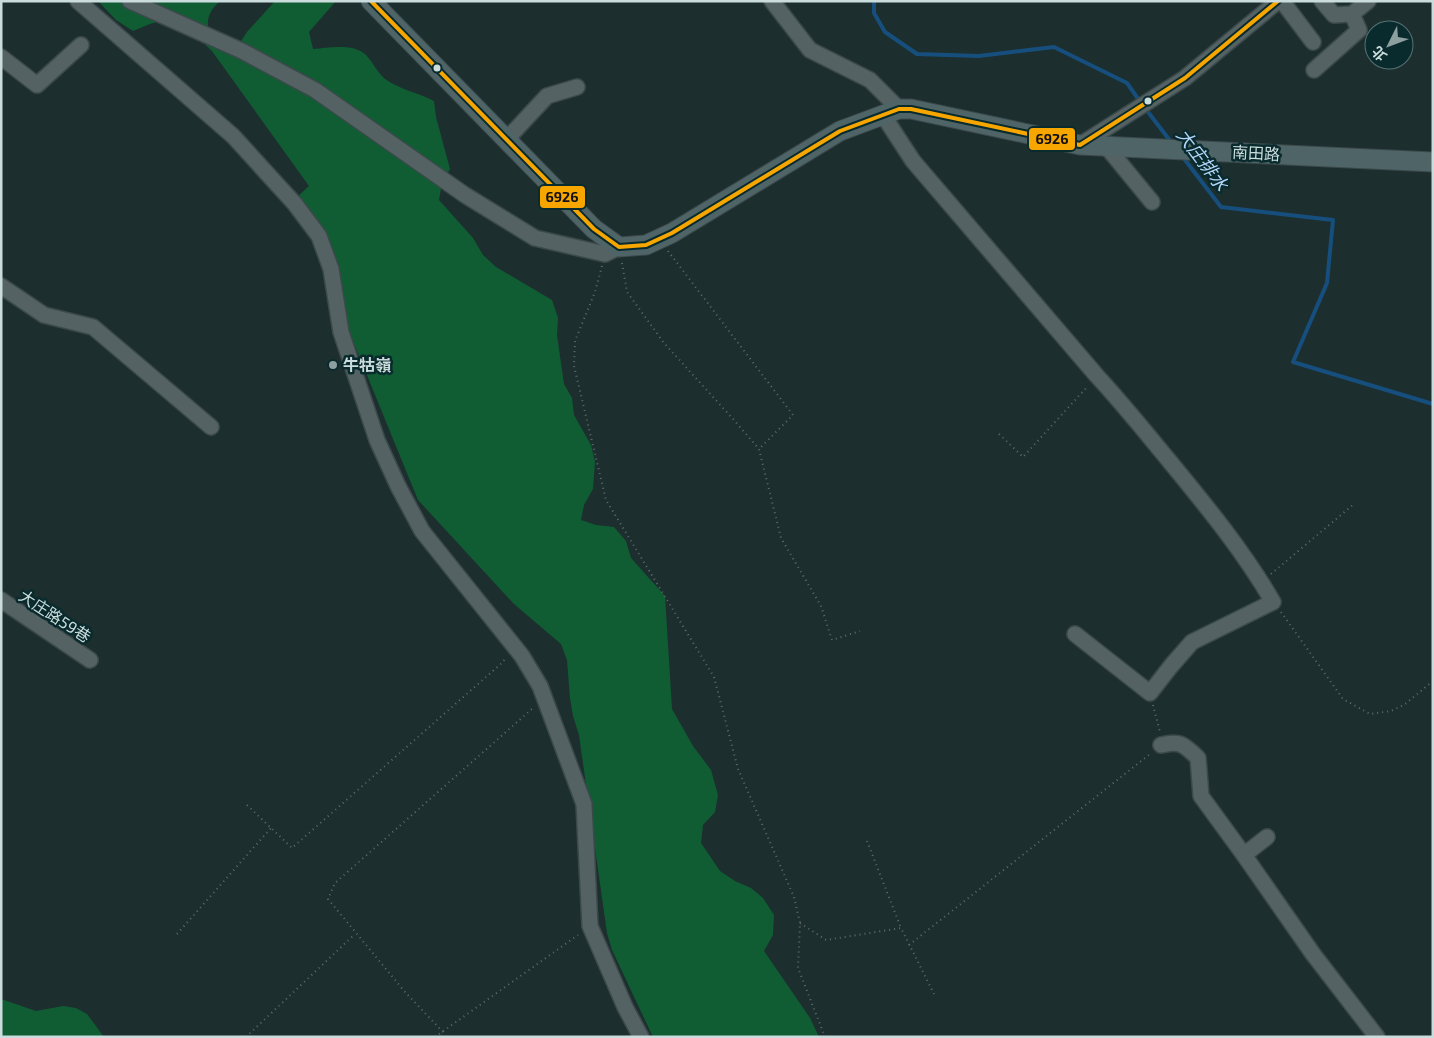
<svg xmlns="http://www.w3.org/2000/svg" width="1434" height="1038" font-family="'Exo 2','Noto Sans TC',sans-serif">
<rect width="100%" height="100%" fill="#1d2e2f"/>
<!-- green -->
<g fill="#105d34">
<path d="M98 1H220C207 13 206 21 210 37L237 47 247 32 275 1H336L309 32 313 49C329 48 353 43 366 55 374 63 378 75 388 81 402 90 419 93 434 101L436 117 450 169 442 183 439 200 473 238 483 255 496 267 552 300 558 318 557 335 564 384 572 398 574 415 591 445 595 462 593 489 584 505 581 520 596 525 614 527 626 541 631 558 665 596 672 709 693 746 711 770 718 795 715 812 703 825 701 843 720 871 735 881 751 888 763 898 774 915 773 935 764 951 810 1018 819 1037H653L612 950 607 933 579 735 573 716 570 698 567 660 561 644 514 604 418 500 295 199 309 186 212 51 197 37 167 19 150 24 133 31 116 20Z"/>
<polygon points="1,999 36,1011 63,1006 76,1008 87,1014 104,1037 1,1037"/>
</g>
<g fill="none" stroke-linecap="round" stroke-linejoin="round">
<!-- stream -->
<g stroke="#164f7d" stroke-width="4">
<polyline points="874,1 874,13 885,32 917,54 979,56 1054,47 1127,83 1141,103"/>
<polyline points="1145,108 1171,142"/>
<polyline points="1182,156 1221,207 1333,220 1327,283 1293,362 1433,404"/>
</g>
<!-- minor casing -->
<g stroke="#3b494a" stroke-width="18">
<g id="minor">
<polyline points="78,1 233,136 295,204 319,236 331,269 341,332 377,440 398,486 422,531 522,656 540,686 584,804 590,926 625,1007 641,1037"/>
<polyline points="130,1 242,51 315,90 465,195 535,238 605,254 619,247"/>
<polyline points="772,1 810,50 870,80 899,109"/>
<polyline points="1282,1 1313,42"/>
<polyline points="1322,1 1334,15 1352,14 1368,1"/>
<polyline points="1,57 37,85 81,45"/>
<polyline points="1314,70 1359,30 1352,14"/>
<path d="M883 115 913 161 1097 376C1123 404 1147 434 1171 463 1208 508 1244 552 1273 602L1192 642 1171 666 1150 693 1075 634"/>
<polyline points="507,139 547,96 577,87"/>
<polyline points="1080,145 1185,78 1278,1"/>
<polyline points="1106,146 1152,202"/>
<polyline points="1,286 44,315 93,327 211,427"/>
<polyline points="1,600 90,660"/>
<path d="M1161 745C1181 740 1184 745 1198 758L1201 796 1244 855 1313 954 1377 1037"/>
<polyline points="1244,855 1267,837"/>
</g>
</g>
<!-- major casing -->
<g stroke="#3b494a" stroke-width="21">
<polyline id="major" points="371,1 594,229 619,247 646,245 672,233 840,131 899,109 911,109 1080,145 1433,162"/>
</g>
<!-- path -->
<g stroke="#606b6c" stroke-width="2" stroke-dasharray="1 4" stroke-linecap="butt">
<polyline points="668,251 793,415 759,449"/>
<polyline points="622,263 627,292 664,343 733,419 759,449 781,538 821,606 832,640 860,631"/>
<polyline points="602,266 595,292 575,341 574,366 606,500 714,677 738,769 794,897 800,923 798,968 825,1037"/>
<polyline points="999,434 1023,457 1088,386"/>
<polyline points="1271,574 1354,504"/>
<polyline points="1281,612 1343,699 1370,714 1391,711 1404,705 1433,681"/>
<polyline points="1153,705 1160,732"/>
<polyline points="247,805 292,848 503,662 506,657"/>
<polyline points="867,841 901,928"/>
<polyline points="800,923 826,940 901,928 934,994"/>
<polyline points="177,934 271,828"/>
<polyline points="909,945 1150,754"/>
<polyline points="443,1032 405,992 328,899 335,883 533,708"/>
<polyline points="246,1037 355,934"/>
<polyline points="435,1037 578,935"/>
</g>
<!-- minor -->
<use href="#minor" stroke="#556263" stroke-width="15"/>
<!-- major -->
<use href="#major" stroke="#4f6467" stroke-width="19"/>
<!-- bus-1 casing -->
<g stroke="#0a2b2d" stroke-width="8">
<polyline id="bus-1" points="371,1 594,229 619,247 646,245 672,233 840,131 899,109 911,109 1080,145 1185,78 1278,1"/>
</g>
<!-- bus-1 -->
<use href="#bus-1" stroke="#f7a600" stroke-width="4"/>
</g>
<!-- markers -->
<g fill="#cbdcdd" stroke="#0a2b2d" stroke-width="2">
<circle cx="437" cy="68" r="4.5"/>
<circle cx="1148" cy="101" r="4.5"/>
</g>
<circle fill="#8e9fa0" stroke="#0a2b2d" stroke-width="2" cx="333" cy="365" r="5"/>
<g text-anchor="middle" stroke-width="5" stroke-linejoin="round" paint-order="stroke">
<!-- street labels -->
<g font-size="16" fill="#cbdcdd" stroke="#0a2b2d">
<text transform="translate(1256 153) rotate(3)" y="6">南田路</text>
<text transform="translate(55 616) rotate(33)" y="6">大庄路59巷</text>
</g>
<!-- poi labels -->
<g font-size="16" font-weight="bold" fill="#cbdcdd" stroke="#0a2b2d" text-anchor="start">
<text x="343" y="371">牛牯嶺</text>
</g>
<!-- water labels -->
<g font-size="18" font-style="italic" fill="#b3d7fc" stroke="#0a2b2d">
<text transform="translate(1202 160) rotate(53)" y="6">大庄排水</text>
</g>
</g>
<g stroke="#0a2b2d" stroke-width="2">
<rect x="1028" y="127" width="48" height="24" rx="5" fill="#f7a600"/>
<rect x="539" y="185" width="47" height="24" rx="5" fill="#f7a600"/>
</g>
<g font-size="14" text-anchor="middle" font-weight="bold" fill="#111">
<text x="1052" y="144">6926</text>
<text x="562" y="202">6926</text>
</g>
<!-- border -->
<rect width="1434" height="1038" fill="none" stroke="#cbdcdd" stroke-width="5"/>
<!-- north arrow -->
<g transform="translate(1389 45) rotate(228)"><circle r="24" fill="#0a2b2d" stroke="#577273"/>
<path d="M0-4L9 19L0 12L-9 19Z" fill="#8e9fa0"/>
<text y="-8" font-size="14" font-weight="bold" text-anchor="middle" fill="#cbdcdd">北</text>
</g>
</svg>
